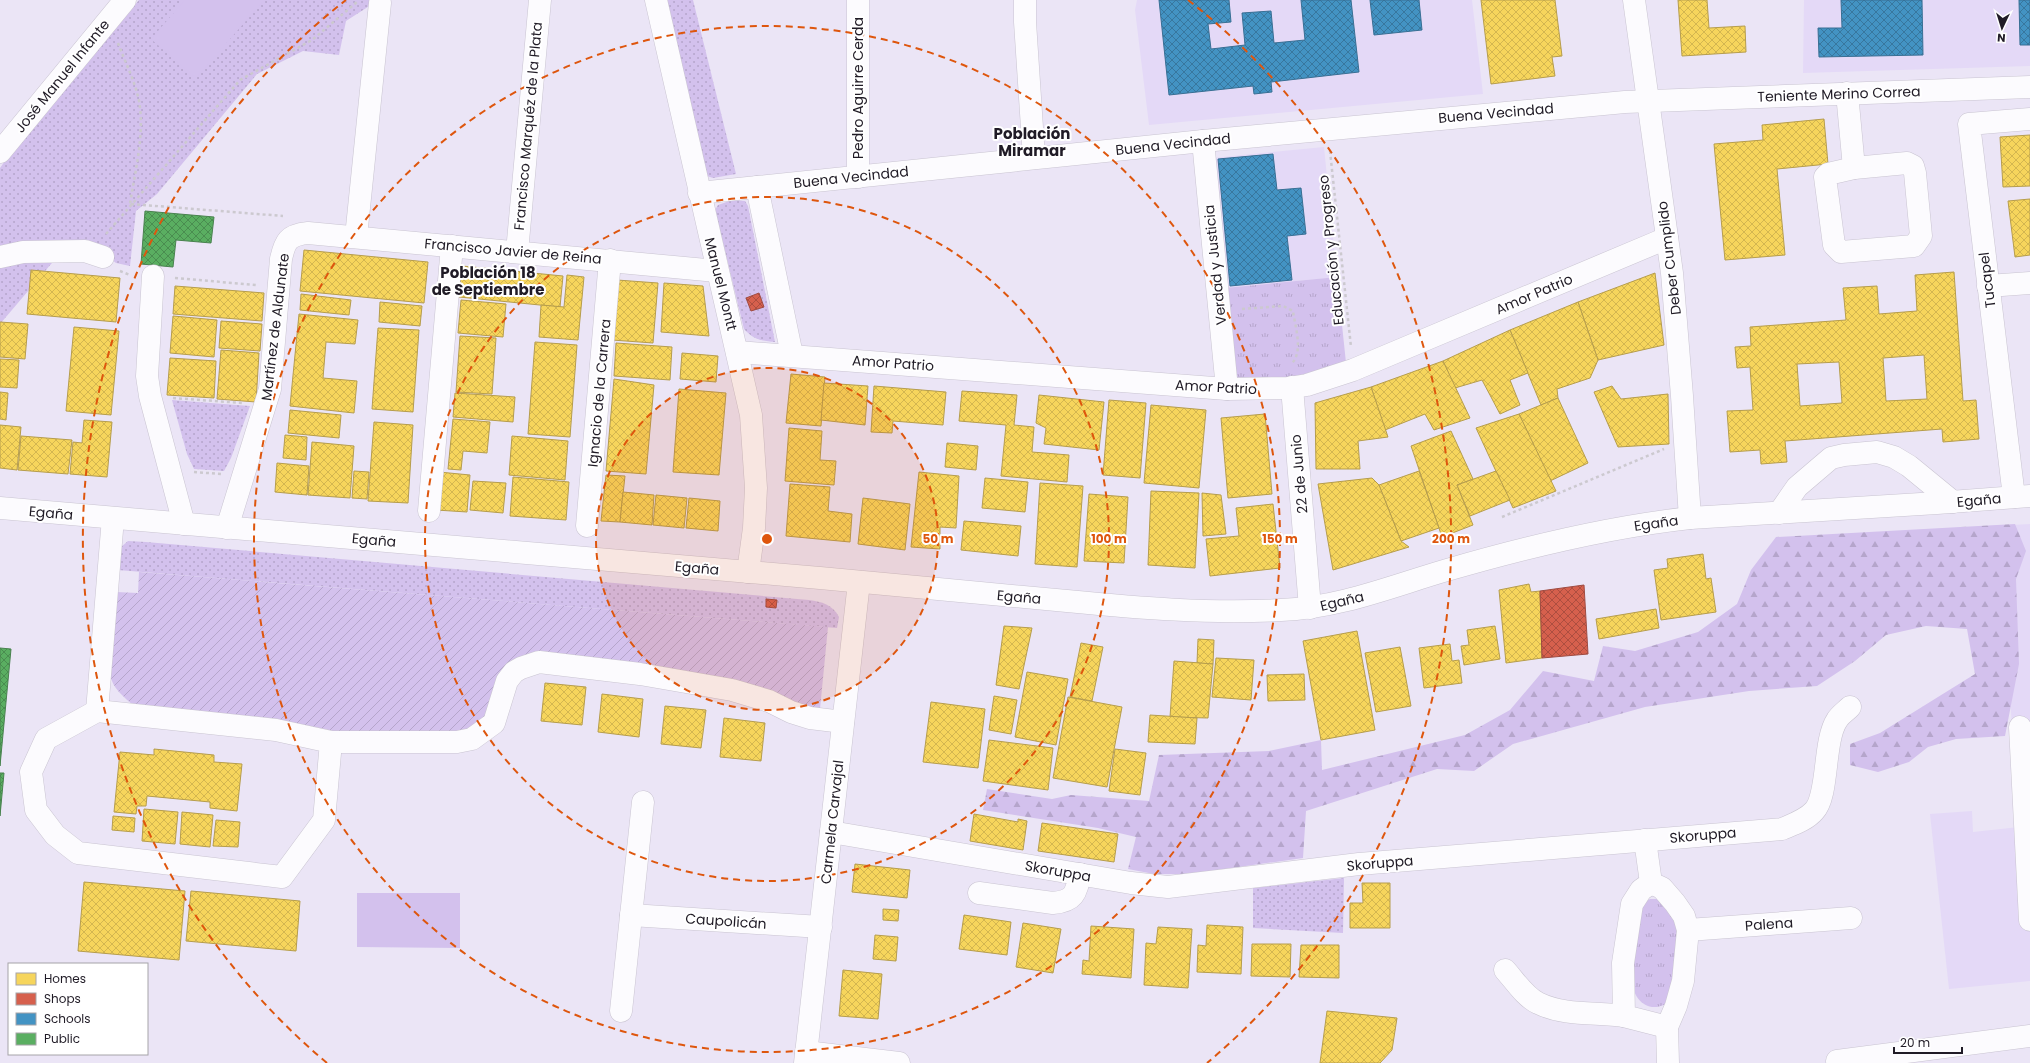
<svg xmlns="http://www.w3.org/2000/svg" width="2030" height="1063" font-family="Poppins,sans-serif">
<defs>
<pattern id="grass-dots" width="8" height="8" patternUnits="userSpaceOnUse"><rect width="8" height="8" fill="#d3c1ed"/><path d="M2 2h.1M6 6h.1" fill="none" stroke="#b5a5cb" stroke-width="1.8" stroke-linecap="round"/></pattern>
<pattern id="forest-firs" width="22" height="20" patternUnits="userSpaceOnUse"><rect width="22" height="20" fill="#d3c1ed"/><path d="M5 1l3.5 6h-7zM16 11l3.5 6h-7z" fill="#b5a5cb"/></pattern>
<pattern id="park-tufts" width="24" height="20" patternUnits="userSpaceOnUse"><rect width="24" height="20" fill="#d3c1ed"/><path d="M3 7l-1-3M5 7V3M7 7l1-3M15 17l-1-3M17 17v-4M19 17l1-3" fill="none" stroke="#b5a5cb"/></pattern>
<pattern id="garden-furrows" width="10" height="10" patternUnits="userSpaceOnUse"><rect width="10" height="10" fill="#d3c1ed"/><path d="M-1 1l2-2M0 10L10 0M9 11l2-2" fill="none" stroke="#b5a5cb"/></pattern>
<pattern id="homes-cross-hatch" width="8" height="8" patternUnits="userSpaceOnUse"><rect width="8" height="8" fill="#f6d55c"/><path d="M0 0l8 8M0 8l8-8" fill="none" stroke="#d3b650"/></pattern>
<pattern id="shops-cross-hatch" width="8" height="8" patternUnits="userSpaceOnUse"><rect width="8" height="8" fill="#d6604d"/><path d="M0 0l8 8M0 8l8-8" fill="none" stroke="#ad4e40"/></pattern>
<pattern id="schools-cross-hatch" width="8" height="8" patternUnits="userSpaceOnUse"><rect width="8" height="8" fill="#4393c3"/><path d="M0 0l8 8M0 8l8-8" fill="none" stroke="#38779e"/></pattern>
<pattern id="public-cross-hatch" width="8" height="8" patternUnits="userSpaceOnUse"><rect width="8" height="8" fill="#5aae61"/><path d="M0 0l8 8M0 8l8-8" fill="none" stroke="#4a8d50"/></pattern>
</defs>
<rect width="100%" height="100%" fill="#ebe5f6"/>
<!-- built -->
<g fill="#e4d9f7">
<polygon points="1137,0 1472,0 1483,94 1149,125 1135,10"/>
<polygon points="1804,0 2030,0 2030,66 1803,73"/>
<polygon points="1324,147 1337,277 1225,288 1212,158"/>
<polygon points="2030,524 2030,981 1949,989 1930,814 1972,811 1973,832 2019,827 2010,698 1916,530"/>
</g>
<!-- grass -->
<g fill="url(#grass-dots)">
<polygon points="139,0 375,0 374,3 346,21 339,55 303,51 257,74 157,194 136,211 130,266 116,263 105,254 63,250 0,324 0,168 19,141 60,90"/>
<polygon points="663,0 693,0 736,174 713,178 707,176"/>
<path d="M732 200 745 201 748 206 775 342C761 341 753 339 744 329L715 210 718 205Z"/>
<polygon points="172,400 250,406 231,458 224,471 194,469 187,454"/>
<path d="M128 541 146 542 809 600C822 602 832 604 839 617L837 628 118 570 121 547Z"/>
<polygon points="1344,878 1343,933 1253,928 1253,888"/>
</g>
<!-- forest -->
<polygon fill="url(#forest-firs)" points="2015,524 2026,551 2016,579 2019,664 2005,736 1956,739 1928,747 1909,762 1878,772 1850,765 1850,744 1880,733 1975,674 1967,629 1926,626 1886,635 1855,661 1817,686 1749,691 1645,707 1513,744 1474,771 1437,769 1306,811 1303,858 1189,874 1154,874 1128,869 1136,837 1098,828 983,810 987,789 1052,799 1071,795 1149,801 1159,755 1269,751 1321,740 1322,770 1465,735 1510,710 1543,671 1594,681 1603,646 1635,651 1698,632 1737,604 1751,570 1776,537"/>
<!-- park -->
<g fill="url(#park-tufts)">
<polygon points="1337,277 1346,363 1286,379 1233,380 1225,288"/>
<path d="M1650 899H1658L1664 902 1679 928 1674 983 1666 1004C1646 1014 1633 998 1631 979L1643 903Z"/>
</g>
<!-- garden -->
<path fill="url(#garden-furrows)" d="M139 572 828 627 820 709 535 655 492 710 466 735 333 731 281 720 134 706C124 697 112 688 110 674L116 592 138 593Z"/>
<!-- pitch -->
<g fill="#d3c1ed">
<polygon points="185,0 264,0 196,78 151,39"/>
<polygon points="357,893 460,893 460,948 357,947"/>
</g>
<!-- homes -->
<g fill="url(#homes-cross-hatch)" stroke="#b69d4c" fill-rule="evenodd">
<polygon points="1481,0 1555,0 1562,56 1552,57 1555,76 1491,84"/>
<polygon points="1678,0 1707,0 1709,28 1745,26 1746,52 1682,56"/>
<polygon points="1824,119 1828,164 1777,169 1785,255 1725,260 1714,144 1763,140 1762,125"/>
<polygon points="2030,135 2030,186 2003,187 2000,137"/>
<polygon points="2030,199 2030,255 2015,257 2008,201"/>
<polygon points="304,250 428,262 424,303 300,291"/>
<polygon points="462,266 563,276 560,307 459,297"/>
<polygon points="31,270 120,278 116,322 27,314"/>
<path d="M1954 272 1963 401 1976 400 1979 439 1943 442 1942 429 1785 441 1787 462 1761 464 1760 450 1730 452 1727 411 1753 410 1750 367 1737 368 1735 347 1751 346 1750 327 1846 320 1843 288 1877 286 1879 314 1917 311 1915 275ZM1924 355 1927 399 1886 401 1883 358ZM1839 362 1842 403 1800 406 1797 364Z"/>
<polygon points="1655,273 1664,345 1598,360 1578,302"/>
<polygon points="567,275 584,277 578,340 539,337 541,305 564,307"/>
<polygon points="617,280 658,283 653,343 612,340"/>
<polygon points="664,283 703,286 709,336 661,332"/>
<polygon points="175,286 264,293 262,321 173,314"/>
<polygon points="301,294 351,300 349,315 300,310"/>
<polygon points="461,300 506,304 503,337 458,333"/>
<polygon points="380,302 422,306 420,326 379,322"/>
<polygon points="1578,302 1598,360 1590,378 1557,389 1558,398 1541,405 1510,330"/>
<polygon points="299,314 358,320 355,344 326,342 323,378 357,381 354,413 290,406"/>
<polygon points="173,316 217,320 214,357 170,353"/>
<polygon points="221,321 262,324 260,351 219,348"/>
<polygon points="0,322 28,324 25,359 0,357"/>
<polygon points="74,327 119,331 111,415 66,411"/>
<polygon points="378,328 419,330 413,412 372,409"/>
<polygon points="1510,330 1528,373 1510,380 1520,405 1500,414 1482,380 1455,388 1443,361"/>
<polygon points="460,336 496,338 492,394 456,392"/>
<polygon points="535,342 577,345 570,437 528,434"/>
<polygon points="616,343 672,347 670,380 614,376"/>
<polygon points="221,350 259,353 256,402 217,399"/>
<polygon points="682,353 718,356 716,382 680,379"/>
<polygon points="170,358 216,361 214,398 167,395"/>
<polygon points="0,359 19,360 17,388 0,387"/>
<polygon points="1443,361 1470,418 1434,430 1425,414 1385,430 1371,387"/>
<polygon points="791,374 825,377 821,426 786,423"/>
<polygon points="614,379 654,385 646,474 606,471"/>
<polygon points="824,383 868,386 865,425 821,420"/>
<polygon points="874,386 946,392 943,425 893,421 892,433 871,432"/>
<polygon points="1612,386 1621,399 1668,394 1669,444 1618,447 1594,392"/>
<polygon points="1371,387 1388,437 1358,441 1360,469 1316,469 1315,403"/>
<polygon points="679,389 726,393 719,475 673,472"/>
<polygon points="962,391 1017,395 1014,425 1034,427 1032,452 1069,455 1067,482 1001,476 1006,425 959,421"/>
<polygon points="0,392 8,393 6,420 0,419"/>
<polygon points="455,393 515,397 513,422 453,417"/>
<polygon points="1039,395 1104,402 1099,450 1044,444 1046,428 1036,423"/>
<polygon points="1558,398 1588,463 1550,481 1519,414"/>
<polygon points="1109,400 1146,403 1140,478 1103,475"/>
<polygon points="1151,405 1206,410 1199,488 1144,483"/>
<polygon points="290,410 341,415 339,438 288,433"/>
<polygon points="1265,414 1272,494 1228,498 1221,418"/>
<polygon points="1519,414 1556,491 1513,508 1476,428"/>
<polygon points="453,419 490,422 487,453 463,451 461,470 448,469"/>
<polygon points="84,420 112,422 107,477 70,474 73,442 82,443"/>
<polygon points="374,422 413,425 408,503 368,501"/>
<polygon points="0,425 21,427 17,470 0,468"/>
<polygon points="789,428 822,431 820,460 836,461 834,485 785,481"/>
<polygon points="1451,431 1473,479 1457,485 1473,525 1442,537 1411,446"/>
<polygon points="285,435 307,437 306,460 283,458"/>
<polygon points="21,436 72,440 68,474 18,470"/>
<polygon points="512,436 568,441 565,480 509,475"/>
<polygon points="312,442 354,446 350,498 308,495"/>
<polygon points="947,443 978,446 976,470 945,467"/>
<polygon points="277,463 309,466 307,495 275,492"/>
<polygon points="354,471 369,472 367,499 352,498"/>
<polygon points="1419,471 1439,528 1401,541 1379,485"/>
<polygon points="1496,471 1510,500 1470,516 1457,485"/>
<polygon points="439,472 470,475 467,512 436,510"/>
<polygon points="919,472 959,476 956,528 940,527 940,549 911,547"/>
<polygon points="606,475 625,476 620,522 601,521"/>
<polygon points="513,477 569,482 566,520 510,516"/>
<polygon points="985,478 1028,482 1025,512 982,508"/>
<polygon points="1372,478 1379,485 1401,541 1409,547 1333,570 1318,484"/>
<polygon points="473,481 506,483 503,513 470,510"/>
<polygon points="1040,483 1083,486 1077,567 1035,564"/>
<polygon points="790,484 830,487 828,511 852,514 850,542 786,536"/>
<polygon points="1151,491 1199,493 1195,568 1148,565"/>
<polygon points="623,492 654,495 652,525 620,522"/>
<polygon points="1202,493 1221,495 1226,534 1203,536"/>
<polygon points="1089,494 1128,497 1124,563 1084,561"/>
<polygon points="656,495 687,498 684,528 653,525"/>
<polygon points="689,498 720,501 718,531 686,528"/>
<polygon points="863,498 910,504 905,550 858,544"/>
<polygon points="1273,504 1280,568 1210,576 1206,539 1239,536 1236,508"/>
<polygon points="964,521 1021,526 1018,556 961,550"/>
<polygon points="1703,554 1706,579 1711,578 1716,612 1661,620 1654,570 1668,568 1667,559"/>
<polygon points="1529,584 1531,592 1540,591 1542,658 1506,663 1499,590"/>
<polygon points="1656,609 1659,628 1599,639 1596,619"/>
<polygon points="1004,626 1032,628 1019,689 996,685"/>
<polygon points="1495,626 1500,659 1464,665 1461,646 1469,645 1467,630"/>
<polygon points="1357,631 1375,730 1321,740 1303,641"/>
<polygon points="1198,639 1214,640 1213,664 1197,663"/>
<polygon points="1081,643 1103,647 1092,701 1070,697"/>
<polygon points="1450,644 1452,661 1459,660 1462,683 1424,688 1419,648"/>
<polygon points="1400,647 1411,706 1376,712 1365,653"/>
<polygon points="1216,658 1254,660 1251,700 1212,697"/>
<polygon points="1174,661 1213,664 1208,718 1170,717"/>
<polygon points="1027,672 1068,679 1056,745 1015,737"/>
<polygon points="1304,674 1305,700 1268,701 1267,675"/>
<polygon points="545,683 586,687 582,725 541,721"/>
<polygon points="602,694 643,699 639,737 598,732"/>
<polygon points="994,696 1017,700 1011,734 989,730"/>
<polygon points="1068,697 1122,707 1107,787 1053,778"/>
<polygon points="931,702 985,709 978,768 923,762"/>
<polygon points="665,706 706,710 701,748 661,744"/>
<polygon points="1150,715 1197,718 1195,744 1148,742"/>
<polygon points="724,718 765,723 761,761 720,757"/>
<polygon points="989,740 1053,748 1048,790 983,781"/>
<polygon points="154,749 214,755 214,762 242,764 237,811 210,808 210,802 147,796 146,806 137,806 136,814 114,812 120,752 154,755"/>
<polygon points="1115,749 1146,753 1140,795 1109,791"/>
<polygon points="144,809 178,812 175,844 142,841"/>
<polygon points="182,812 213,815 210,847 180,844"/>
<polygon points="974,814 1018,822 1018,819 1027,821 1023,850 970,841"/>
<polygon points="113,816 135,818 134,832 112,830"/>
<polygon points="216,820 240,822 238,847 213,846"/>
<polygon points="1042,823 1118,834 1114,862 1038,851"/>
<polygon points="855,864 910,870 907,898 852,892"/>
<polygon points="84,882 185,891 179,960 78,951"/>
<polygon points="1362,883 1390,883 1390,928 1350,928 1350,903 1363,903"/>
<polygon points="191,891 300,901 296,951 186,941"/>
<polygon points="883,909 899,910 898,921 883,920"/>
<polygon points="964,915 1011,922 1007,955 959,949"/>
<polygon points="1023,923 1061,929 1053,973 1016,967"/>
<polygon points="1207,925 1243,927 1241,974 1197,972 1198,945 1206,946"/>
<polygon points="1091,926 1134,929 1131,978 1082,974 1083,960 1089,961"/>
<polygon points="1158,927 1192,929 1188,988 1144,985 1146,943 1156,944"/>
<polygon points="875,935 898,937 896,961 873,959"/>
<polygon points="1252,944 1291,944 1290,977 1251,976"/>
<polygon points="1301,945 1339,945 1339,978 1299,977"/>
<polygon points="843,970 882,974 878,1019 839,1016"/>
<polygon points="1327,1011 1397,1018 1392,1050 1380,1063 1320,1063"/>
</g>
<!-- shops -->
<g fill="url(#shops-cross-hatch)" stroke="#9f4b41">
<polygon points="759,293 764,307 751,311 746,298"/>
<polygon points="1584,585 1588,654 1542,658 1540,591"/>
<polygon points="766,599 777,600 776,608 766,607"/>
</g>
<!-- schools -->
<g fill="url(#schools-cross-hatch)" stroke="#386f94">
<polygon points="1159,0 1229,0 1231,22 1208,24 1211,49 1245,45 1242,13 1271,11 1274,43 1305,40 1301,0 1351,0 1359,72 1271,82 1272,92 1254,94 1253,86 1169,95"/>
<polygon points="1370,0 1419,0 1422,30 1374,35"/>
<polygon points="1841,0 1922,0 1923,55 1819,57 1818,28 1842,28"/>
<polygon points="2019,0 2030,0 2030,45 2020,45"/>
<polygon points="1273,154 1277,190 1301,188 1306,234 1287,236 1292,280 1230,286 1218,159"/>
</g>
<!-- public -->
<g fill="url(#public-cross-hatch)" stroke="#49824f">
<polygon points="145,211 214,217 211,243 176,240 173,267 141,264"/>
<polygon points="0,648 11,649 0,766"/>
<polygon points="0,773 4,773 0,816"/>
</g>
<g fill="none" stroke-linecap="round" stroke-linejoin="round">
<!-- minor casing -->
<g stroke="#c9c4d1" stroke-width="23">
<g id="minor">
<polyline points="656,0 751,415 756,488 754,528 748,572"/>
<polyline points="858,0 858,177"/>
<polyline points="1025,0 1025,22 1034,158"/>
<polyline points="1634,0 1672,273 1682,396 1690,518"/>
<polyline points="1847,93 1854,168"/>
<polyline points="1203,141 1227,389"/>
<polyline points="0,152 125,0"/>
<polygon points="1907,163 1913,166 1915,173 1921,236 1914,246 1841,252 1834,245 1825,177 1828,174 1854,168"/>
<polyline points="757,187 792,355"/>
<polyline points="699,193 1203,141 1625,102 2030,87"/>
<polyline points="356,237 380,3"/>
<polyline points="517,252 540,0"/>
<polyline points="0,257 23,252 85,251 103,257"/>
<polyline points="153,276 147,376 150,396 184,524"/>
<polyline points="1988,286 2030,283"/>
<polyline points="737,352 1227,389 1289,388 1307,385 1353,370 1667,238"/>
<polyline points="1292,387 1310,608"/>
<polyline points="2014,497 1969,124 2030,119"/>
<polyline points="429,511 452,246"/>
<polyline points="1779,513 1797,487 1831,458 1844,455 1877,452 1894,457 1909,466 1953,502"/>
<polyline points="587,526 610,260"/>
<path d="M227 528 270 389 281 259C285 241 288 235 308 233L717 271"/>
<polyline points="97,711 113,518"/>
<polyline points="2020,727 2030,920"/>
<polyline points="331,742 324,820 282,877 78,853 55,835 36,810 31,772 46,739 97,711 276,730 331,742 457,742 472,739 494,723 507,681 514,672 521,668 539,662 640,674 732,690 769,701 791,712 810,718 843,722"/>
<path d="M831 832 1131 883 1168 887 1359 864 1782 829C1794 824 1806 820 1814 811 1829 796 1823 741 1837 720 1840 715 1846 711 1850 707"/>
<polyline points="1645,840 1651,883"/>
<polyline points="1651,883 1662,888 1675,903 1684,916 1688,930 1683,981 1676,1006 1667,1027 1668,1063"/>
<polyline points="1651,883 1641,890 1632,904 1623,963 1624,1016 1667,1027"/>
<path d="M979 893 1053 903C1074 901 1076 894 1080 874"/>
<polyline points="631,915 821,927"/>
<polyline points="1688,930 1851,918"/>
<path d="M1505 970C1515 981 1525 997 1538 1003 1564 1016 1596 1012 1624 1016"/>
<polyline points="621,1011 643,802"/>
<polyline points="806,1052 899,1063"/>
<polyline points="1837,1061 2030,1036"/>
<polyline points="805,1063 859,582"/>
</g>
</g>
<!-- major casing -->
<g stroke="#c9c4d1" stroke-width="23">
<path id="major" d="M0 508C273 532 547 554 820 578 902 585 985 594 1067 601 1139 608 1210 614 1281 610 1339 608 1392 586 1447 570 1526 547 1608 527 1690 518L1937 503 2030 496"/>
</g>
<!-- path -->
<g stroke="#ccc9cf" stroke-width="2.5" stroke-dasharray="3 3" stroke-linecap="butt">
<path d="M118 43C125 62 135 81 139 101 145 134 135 171 130 204"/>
<polyline points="1330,151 1351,347"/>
<polyline points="131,204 283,216"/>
<polyline points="106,234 240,80 312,40 357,2"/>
<polyline points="120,271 130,275"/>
<polyline points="175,278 256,285"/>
<path d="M1242 309 1283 306 1293 311C1295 326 1304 353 1291 364"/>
<polyline points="173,398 242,403"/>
<polyline points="194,472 221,474"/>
<polyline points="1502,517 1664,449"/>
</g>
<!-- minor -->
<use href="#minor" stroke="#fcfbfe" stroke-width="22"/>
<!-- major -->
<use href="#major" stroke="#fcfbfe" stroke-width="22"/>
</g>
<!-- distance rings -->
<circle cx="767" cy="539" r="171" fill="#de560d" fill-opacity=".12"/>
<g fill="none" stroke="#de560d" stroke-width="2" stroke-dasharray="7 5">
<circle cx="767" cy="539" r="171"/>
<circle cx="767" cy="539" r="342"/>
<circle cx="767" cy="539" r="513"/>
<path d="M327 1063A684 684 0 0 1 346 0M1188 0A684 684 0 0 1 1207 1063"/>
</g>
<g text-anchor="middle" stroke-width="4" stroke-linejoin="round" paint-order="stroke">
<!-- street labels -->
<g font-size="14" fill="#201b26" stroke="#fff">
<text transform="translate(62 76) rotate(-51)" y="5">José Manuel Infante</text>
<text transform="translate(858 88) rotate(-90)" y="5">Pedro Aguirre Cerda</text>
<text transform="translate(1839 94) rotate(-2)" y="5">Teniente Merino Correa</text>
<text transform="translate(1496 113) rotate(-5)" y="5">Buena Vecindad</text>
<text transform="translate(528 126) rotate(-85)" y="5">Francisco Marquéz de la Plata</text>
<text transform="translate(1173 144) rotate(-6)" y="5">Buena Vecindad</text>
<text transform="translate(851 177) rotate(-6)" y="5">Buena Vecindad</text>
<text transform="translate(1331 250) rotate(-96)" y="5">Educación y Progreso</text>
<text transform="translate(513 251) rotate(5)" y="5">Francisco Javier de Reina</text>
<text transform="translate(1669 258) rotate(-97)" y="5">Deber Cumplido</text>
<text transform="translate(1215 265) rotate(-96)" y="5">Verdad y Justicia</text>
<text transform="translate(1987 280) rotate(-97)" y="5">Tucapel</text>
<text transform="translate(721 284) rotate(76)" y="5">Manuel Montt</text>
<text transform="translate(1534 294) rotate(-23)" y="5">Amor Patrio</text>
<text transform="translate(275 327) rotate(-83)" y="5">Martínez de Aldunate</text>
<text transform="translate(893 363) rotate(4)" y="5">Amor Patrio</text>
<text transform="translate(1216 387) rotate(3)" y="5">Amor Patrio</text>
<text transform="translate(599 393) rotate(-85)" y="5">Ignacio de la Carrera</text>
<text transform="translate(1299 474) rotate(-95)" y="5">22 de Junio</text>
<text transform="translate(1979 500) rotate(-5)" y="5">Egaña</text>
<text transform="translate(51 513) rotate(5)" y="5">Egaña</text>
<text transform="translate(1656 523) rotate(-8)" y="5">Egaña</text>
<text transform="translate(374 540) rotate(5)" y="5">Egaña</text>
<text transform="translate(697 568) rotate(5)" y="5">Egaña</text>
<text transform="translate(1019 597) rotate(5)" y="5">Egaña</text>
<text transform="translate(1342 601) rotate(-13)" y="5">Egaña</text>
<text transform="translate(832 822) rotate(-84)" y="5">Carmela Carvajal</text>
<text transform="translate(1703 835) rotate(-5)" y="5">Skoruppa</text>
<text transform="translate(1380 863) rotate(-5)" y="5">Skoruppa</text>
<text transform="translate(1058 871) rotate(10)" y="5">Skoruppa</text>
<text transform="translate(726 921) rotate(4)" y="5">Caupolicán</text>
<text transform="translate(1769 924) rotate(-4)" y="5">Palena</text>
</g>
<!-- neighbourhood labels -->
<g font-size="15" font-weight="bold" fill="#201b26" stroke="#fff">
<text x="1032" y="139">Población<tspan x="1032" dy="17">Miramar</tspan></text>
<text x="488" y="278">Población 18<tspan x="488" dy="17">de Septiembre</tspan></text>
</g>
</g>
<circle cx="767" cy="539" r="6" fill="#de560d" stroke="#fff" stroke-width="2"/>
<g font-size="12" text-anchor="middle" font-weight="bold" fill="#de560d" stroke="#fff" stroke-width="4" stroke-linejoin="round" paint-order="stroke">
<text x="938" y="543">50 m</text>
<text x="1109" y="543">100 m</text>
<text x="1280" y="543">150 m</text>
<text x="1451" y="543">200 m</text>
</g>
<!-- legend -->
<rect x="8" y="963" width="140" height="92" fill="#ffffff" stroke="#a6a4a8"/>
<rect x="16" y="973" width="20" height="12" fill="#f6d55c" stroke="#a6a4a8"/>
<text x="44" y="983" font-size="12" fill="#201b26">Homes</text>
<rect x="16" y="993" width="20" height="12" fill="#d6604d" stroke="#a6a4a8"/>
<text x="44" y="1003" font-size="12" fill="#201b26">Shops</text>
<rect x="16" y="1013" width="20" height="12" fill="#4393c3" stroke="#a6a4a8"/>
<text x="44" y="1023" font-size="12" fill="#201b26">Schools</text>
<rect x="16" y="1033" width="20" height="12" fill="#5aae61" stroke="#a6a4a8"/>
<text x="44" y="1043" font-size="12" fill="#201b26">Public</text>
<!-- north arrow -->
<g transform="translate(2002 28) rotate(184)" stroke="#ffffff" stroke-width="3" paint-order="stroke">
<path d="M0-3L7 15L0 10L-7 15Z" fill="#201b26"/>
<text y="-6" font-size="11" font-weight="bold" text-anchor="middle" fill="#201b26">N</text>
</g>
<!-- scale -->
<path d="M1894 1047v6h68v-6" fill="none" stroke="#201b26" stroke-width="2"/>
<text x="1900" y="1047" font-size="12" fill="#201b26" stroke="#ffffff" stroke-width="3" paint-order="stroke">20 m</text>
</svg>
